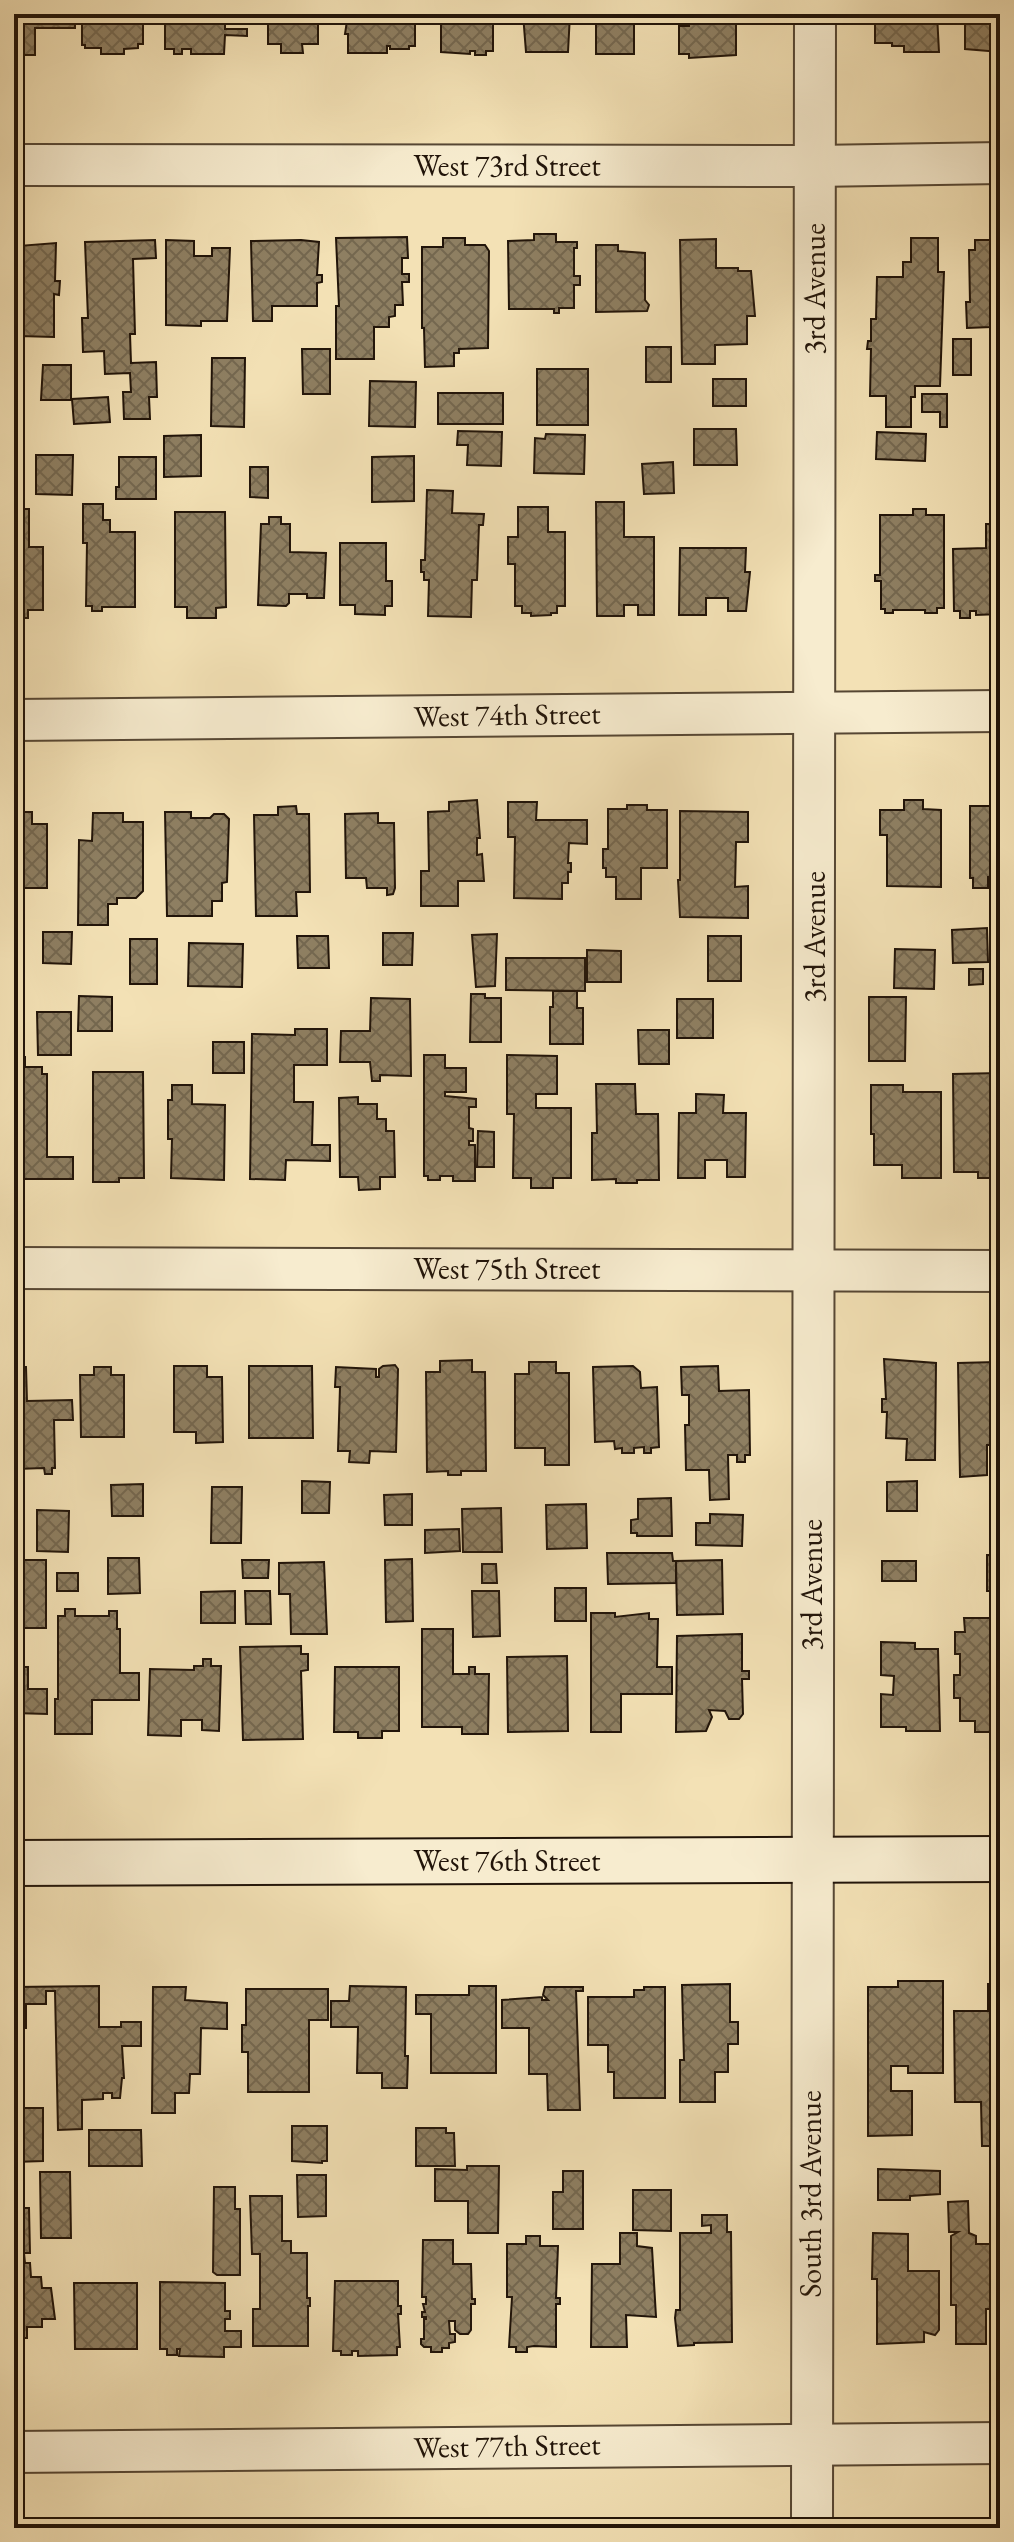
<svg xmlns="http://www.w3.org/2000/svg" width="1014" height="2542" font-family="'EB Garamond',serif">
<defs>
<pattern id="building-cross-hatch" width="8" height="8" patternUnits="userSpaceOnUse" patternTransform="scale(2)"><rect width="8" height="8" fill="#8e7f62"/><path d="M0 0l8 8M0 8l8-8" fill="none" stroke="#74674f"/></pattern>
</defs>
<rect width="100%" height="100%" fill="#f3e1b5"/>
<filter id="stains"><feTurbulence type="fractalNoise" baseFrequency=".0025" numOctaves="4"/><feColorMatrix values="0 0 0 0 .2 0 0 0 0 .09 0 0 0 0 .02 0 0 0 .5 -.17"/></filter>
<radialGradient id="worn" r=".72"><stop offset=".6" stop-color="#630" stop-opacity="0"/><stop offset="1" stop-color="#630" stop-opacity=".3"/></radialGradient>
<!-- building -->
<g fill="url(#building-cross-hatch)" stroke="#211409" stroke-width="2">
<polygon points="14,14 75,14 75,28 35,28 35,55 14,55"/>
<polygon points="82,14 143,14 143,44 138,44 138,48 124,49 124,54 101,54 101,48 85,48 85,45 82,45"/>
<polygon points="165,14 225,14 225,29 247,29 247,36 225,35 224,54 191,54 191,49 182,49 182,54 174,54 174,49 165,49"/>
<polygon points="268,14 318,14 318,44 302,44 303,53 281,53 281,44 268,44"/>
<polygon points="348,14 415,14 415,46 409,46 409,49 390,49 390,46 387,46 387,53 348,53 348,34 345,34"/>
<polygon points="441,14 493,14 493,51 486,51 486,55 475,55 475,51 470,51 470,54 441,52"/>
<polygon points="523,14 570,14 568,52 526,52"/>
<polygon points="596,14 668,14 669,23 634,23 634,54 596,54"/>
<polygon points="689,14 740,14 740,21 736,21 736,55 689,58 689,54 679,54 679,26 689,26"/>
<polygon points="875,14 937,14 939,52 904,52 904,46 892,46 892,43 875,43"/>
<polygon points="965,14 1000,14 1000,52 965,49"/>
<polygon points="534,234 556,234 556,242 577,242 577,248 574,248 574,276 580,276 580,285 574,285 574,308 559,308 559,313 554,313 554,309 509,309 508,241 534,240"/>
<polygon points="407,237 408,258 402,258 402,274 409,274 409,282 402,282 403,305 395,305 395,316 389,317 389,327 374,327 374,359 336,359 336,306 339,306 336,238"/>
<polygon points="443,238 465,238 465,245 485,245 489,251 488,348 459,349 459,353 454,353 454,366 425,367 424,328 422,328 422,247 443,247"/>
<polygon points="911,238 938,238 938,272 944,272 940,386 915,386 915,397 911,397 911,427 886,427 886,396 870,396 871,349 867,349 868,341 871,341 871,319 876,319 877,277 903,277 903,262 911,262"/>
<polygon points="716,239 716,268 738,268 738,271 751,271 755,316 747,316 747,344 715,345 715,364 682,364 680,240"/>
<polygon points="14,240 20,240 19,246 56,243 55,281 60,281 59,295 54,294 54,337 19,336 19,364 14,364"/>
<polygon points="155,240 156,258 133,259 135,334 130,334 131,363 156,362 157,397 149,397 150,419 124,419 123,392 131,392 130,373 105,374 104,351 83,352 82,318 88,318 85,242"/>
<polygon points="166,240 194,241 194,256 212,256 212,248 230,248 227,321 201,321 201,326 166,325"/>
<polygon points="301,240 319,242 317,275 322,275 322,282 317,283 317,306 272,306 272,321 253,321 251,241"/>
<polygon points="975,240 1000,240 1000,334 998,323 991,323 991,327 967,328 966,302 970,302 969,250 975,250"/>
<polygon points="596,245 618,245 618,251 645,253 645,300 649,305 647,311 596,312"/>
<rect x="953" y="339" width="18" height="36"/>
<rect x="646" y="347" width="25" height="35"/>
<polygon points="302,349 330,349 330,394 303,394"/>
<polygon points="212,358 245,358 244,427 211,426"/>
<polygon points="43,365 71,365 71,400 41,400"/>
<rect x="537" y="369" width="51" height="56"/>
<rect x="713" y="379" width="33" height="27"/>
<polygon points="370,381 416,382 415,427 369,426"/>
<rect x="438" y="393" width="65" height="31"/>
<polygon points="922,394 947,394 947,427 940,427 940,412 922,412"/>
<polygon points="108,397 110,422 74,424 72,399"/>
<polygon points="694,429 736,429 737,465 694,465"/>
<polygon points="458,431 502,432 501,466 467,465 468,445 457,445"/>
<polygon points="877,432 926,434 925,461 876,459"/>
<polygon points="546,434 585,435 584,474 534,473 535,438 545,439"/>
<polygon points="201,435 201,476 164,477 164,436"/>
<polygon points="36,455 73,455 72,495 36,494"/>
<polygon points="414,456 414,501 372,502 372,457"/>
<polygon points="119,457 156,457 156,499 116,499 116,487 119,487"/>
<polygon points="673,462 674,493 644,494 642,464"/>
<polygon points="250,467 268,467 268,498 250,497"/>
<polygon points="427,490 453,491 452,513 484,514 483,525 479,525 477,580 472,580 471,617 428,616 429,580 424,580 424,572 421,572 421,560 425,560"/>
<polygon points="596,502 624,502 624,537 654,537 654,615 638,615 638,605 624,605 624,616 597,616"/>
<polygon points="83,504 103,504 103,520 110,520 110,532 135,532 135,607 102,607 102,611 92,611 92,606 86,606 87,543 83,543"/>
<polygon points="518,507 548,507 548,532 565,532 565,606 557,606 557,613 551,613 551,615 531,616 531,613 522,613 522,606 515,606 515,564 508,564 508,537 518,537"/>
<polygon points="14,509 29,509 29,547 43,547 43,610 28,610 28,618 14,618"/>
<polygon points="913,509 926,509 926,515 944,515 944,608 937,608 937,613 925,613 925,610 893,610 893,613 885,613 885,609 881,609 881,581 875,581 875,575 880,575 880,515 913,515"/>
<polygon points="175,512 225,512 226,607 216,608 216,618 187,618 187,607 175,607"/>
<polygon points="269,517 281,517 281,524 290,524 290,552 326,553 324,598 307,598 307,594 289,594 289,603 286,606 258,605 261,524 269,524"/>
<polygon points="986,524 1000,524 1000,614 976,615 976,611 970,611 970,618 960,618 960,611 954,611 953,549 986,548"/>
<polygon points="340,543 386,543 386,581 392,581 392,606 385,606 385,615 355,614 355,605 340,605"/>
<polygon points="680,548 746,548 745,572 750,572 746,611 728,611 728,598 706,598 706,615 679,615"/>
<polygon points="477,800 480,838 477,838 477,855 482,854 484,881 458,881 458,906 421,906 421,871 429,871 428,812 449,811 449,802"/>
<polygon points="904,800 923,800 923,809 941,810 941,887 887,886 887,835 880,835 880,810 904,810"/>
<polygon points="508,802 537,802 536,820 587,820 587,844 569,843 568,863 571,863 571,872 568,872 568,883 562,883 562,899 514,898 515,837 508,837"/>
<polygon points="627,805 647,805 647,810 667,810 667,868 641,868 641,899 616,899 616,877 606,877 606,868 603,868 603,849 608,849 608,809 627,809"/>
<polygon points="296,806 297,814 309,814 310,892 296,892 297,916 256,916 254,815 278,815 278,807"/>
<polygon points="970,806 1000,806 1000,881 997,881 997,877 988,877 988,888 973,888 973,878 970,878"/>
<polygon points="680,811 748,812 748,842 736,842 735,887 748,886 748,918 680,917 678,880 680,880"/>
<polygon points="14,812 32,812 32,824 47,824 47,888 22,888 22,877 14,877"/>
<polygon points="165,812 191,812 191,818 210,818 214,814 224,814 229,819 227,882 222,883 222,901 212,901 212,916 167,916"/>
<polygon points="93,813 123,813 123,822 143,822 143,891 136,898 117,898 117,904 108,904 108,925 78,925 79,840 92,841"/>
<polygon points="378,813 378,823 394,823 395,888 393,894 387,895 387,888 367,888 366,878 346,878 345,814"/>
<polygon points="987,928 988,962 953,963 952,930"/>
<polygon points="43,932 72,932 71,964 43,963"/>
<polygon points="383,933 413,933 412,965 383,965"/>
<polygon points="497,934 495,986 476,987 472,935"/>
<polygon points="297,936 328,936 329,968 298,968"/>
<rect x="708" y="936" width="33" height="45"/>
<rect x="130" y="939" width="27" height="45"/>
<polygon points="189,943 243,944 242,987 188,986"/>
<polygon points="895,949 935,950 934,989 894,988"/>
<polygon points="587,950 621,951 621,982 587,982"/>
<polygon points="506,958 585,958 585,991 506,990"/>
<polygon points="969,969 983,969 983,984 969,985"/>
<polygon points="553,991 577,991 577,1008 583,1008 583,1044 550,1044 550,1007 553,1007"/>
<polygon points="471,994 485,994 485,998 501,998 501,1042 470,1042"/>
<polygon points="79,996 112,997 112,1031 78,1031"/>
<polygon points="869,997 906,997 905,1061 869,1061"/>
<polygon points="371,998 410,999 411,1076 380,1075 380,1081 372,1081 370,1062 340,1062 341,1031 370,1031"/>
<rect x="677" y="999" width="36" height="39"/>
<polygon points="991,999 1000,1000 1000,1046 990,1046"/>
<polygon points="37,1012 71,1012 71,1055 38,1055"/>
<polygon points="295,1029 327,1029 327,1065 294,1065 294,1102 313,1102 312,1145 330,1145 330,1161 286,1160 285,1180 250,1179 252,1034 295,1035"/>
<polygon points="638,1030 669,1030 669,1064 639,1064"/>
<rect x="213" y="1042" width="31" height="31"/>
<polygon points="424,1055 445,1055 445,1068 466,1068 466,1092 445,1092 445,1096 476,1099 476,1107 469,1107 469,1128 473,1129 473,1141 469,1141 469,1145 475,1145 475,1181 453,1181 453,1176 440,1176 440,1180 428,1180 428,1176 424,1176"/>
<polygon points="507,1055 557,1056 557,1094 536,1094 536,1108 571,1108 571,1178 553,1178 553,1188 531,1188 531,1178 513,1178 514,1114 507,1114"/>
<polygon points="14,1057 25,1057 25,1067 42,1067 42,1074 47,1074 47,1157 73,1157 73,1179 14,1179"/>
<polygon points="93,1072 143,1072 144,1178 119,1178 119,1182 93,1182"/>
<polygon points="1000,1073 1000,1178 978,1178 978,1172 954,1172 953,1074"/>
<polygon points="596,1084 635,1084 636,1114 658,1114 659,1180 637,1180 637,1183 616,1183 616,1179 592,1180 592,1133 597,1133"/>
<polygon points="172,1085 192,1085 192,1104 225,1105 224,1180 171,1178 172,1139 168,1139 168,1100 172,1100"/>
<polygon points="871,1085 903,1085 903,1092 941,1092 941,1178 902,1178 902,1165 874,1165 874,1134 871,1134"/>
<polygon points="696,1094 724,1095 723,1113 746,1113 745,1177 727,1177 727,1160 705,1160 705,1178 678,1178 679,1113 696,1113"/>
<polygon points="358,1097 358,1104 377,1104 377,1119 386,1119 386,1131 394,1131 395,1177 380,1177 380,1189 359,1190 358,1177 340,1177 339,1098"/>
<polygon points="478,1131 494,1132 494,1167 477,1167"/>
<polygon points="884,1359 936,1363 935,1460 906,1460 907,1439 886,1438 887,1412 882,1412 882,1399 886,1399"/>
<polygon points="472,1360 472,1372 485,1372 486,1471 461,1471 461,1475 448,1475 448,1471 427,1472 426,1372 440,1372 440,1361"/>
<polygon points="529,1362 556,1362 556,1373 569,1373 569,1465 545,1465 545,1448 515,1448 515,1374 529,1374"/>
<polygon points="996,1362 996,1380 1000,1380 1000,1445 987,1445 987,1475 960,1477 958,1363"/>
<polygon points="395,1365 398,1369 396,1452 370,1451 369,1463 349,1462 350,1451 338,1451 340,1387 335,1387 336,1367 376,1369 376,1377 379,1377 379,1369 383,1366"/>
<polygon points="174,1366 207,1366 207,1377 222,1377 223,1442 196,1443 196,1432 174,1432"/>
<polygon points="249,1366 312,1366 313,1438 249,1438"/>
<polygon points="633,1366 640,1372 641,1388 657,1387 659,1447 651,1448 651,1453 644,1453 644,1447 634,1448 634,1453 622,1453 622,1448 615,1449 614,1441 595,1442 593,1367"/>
<polygon points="718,1366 719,1391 749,1390 750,1455 745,1455 745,1462 737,1462 737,1455 728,1455 729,1499 710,1500 709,1470 686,1470 685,1425 689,1425 689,1395 682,1395 681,1367"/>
<polygon points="14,1367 26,1367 27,1401 72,1400 73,1420 54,1420 55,1468 52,1468 52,1474 45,1474 44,1468 16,1469 17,1475 14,1475"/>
<polygon points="94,1367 111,1367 111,1375 124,1375 124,1437 81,1437 80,1375 94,1375"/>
<polygon points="302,1481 330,1482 329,1513 302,1513"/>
<polygon points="917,1481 917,1511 887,1511 887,1482"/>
<polygon points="143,1484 143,1516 112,1516 111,1485"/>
<polygon points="212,1487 242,1487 241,1543 211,1543"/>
<polygon points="412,1494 412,1525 385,1525 384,1495"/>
<polygon points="671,1498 672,1536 637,1536 637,1533 631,1533 631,1520 638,1519 638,1499"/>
<polygon points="586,1504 587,1548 547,1549 546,1505"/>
<polygon points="501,1508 502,1552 463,1552 462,1509"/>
<polygon points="37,1510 69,1511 68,1552 37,1551"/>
<polygon points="710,1514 743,1515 742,1546 696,1545 696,1523 710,1523"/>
<polygon points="459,1529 460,1551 425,1553 425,1530"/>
<polygon points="607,1553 672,1553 673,1561 676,1561 676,1583 608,1584"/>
<rect x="987" y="1555" width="13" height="36"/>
<polygon points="108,1558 139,1558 140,1593 108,1594"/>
<polygon points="412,1559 413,1621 386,1622 385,1560"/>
<rect x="14" y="1560" width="32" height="68"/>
<polygon points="242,1560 269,1560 268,1578 243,1578"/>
<polygon points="722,1560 723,1614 677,1615 676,1561"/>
<rect x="882" y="1561" width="34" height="20"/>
<polygon points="324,1562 327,1634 291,1634 290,1594 279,1594 279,1563"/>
<polygon points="482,1564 496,1564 497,1583 482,1583"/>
<rect x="57" y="1573" width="21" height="18"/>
<rect x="555" y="1588" width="31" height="33"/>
<polygon points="235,1591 235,1623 201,1623 201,1592"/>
<polygon points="245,1591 270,1591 271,1624 246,1624"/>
<polygon points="472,1591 499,1591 500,1636 473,1637"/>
<polygon points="65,1609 75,1609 75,1616 109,1616 109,1611 117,1611 117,1629 120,1629 120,1673 139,1673 139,1700 92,1700 92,1734 55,1734 55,1699 58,1699 58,1616 65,1616"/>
<polygon points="591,1613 615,1613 615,1617 649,1613 649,1619 658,1619 657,1667 672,1667 672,1694 621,1694 621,1732 591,1732"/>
<polygon points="964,1618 992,1618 992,1651 1000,1651 1000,1732 975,1732 975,1721 960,1721 960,1698 954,1698 954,1675 960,1675 960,1654 955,1654 955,1632 965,1632"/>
<polygon points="422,1629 453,1629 453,1674 469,1674 469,1667 475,1667 475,1674 489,1674 488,1734 462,1734 462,1727 422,1727"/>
<polygon points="742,1634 742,1671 749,1671 749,1679 742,1679 743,1714 739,1719 729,1719 725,1711 709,1710 712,1717 706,1731 676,1732 677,1636"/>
<polygon points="881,1642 915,1643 915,1649 938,1649 940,1731 906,1731 906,1727 881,1727 881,1694 893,1695 894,1676 881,1675"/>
<polygon points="301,1646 301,1654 308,1654 308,1670 301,1671 303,1739 243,1740 240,1647"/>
<polygon points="567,1656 568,1731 508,1732 507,1657"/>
<polygon points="203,1659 211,1659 211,1666 221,1666 219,1731 202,1730 202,1720 181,1720 181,1736 148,1735 150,1669 194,1670 194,1666 203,1666"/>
<polygon points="14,1667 28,1667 28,1689 47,1689 47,1714 14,1713"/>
<polygon points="335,1667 399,1667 399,1731 382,1731 382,1738 358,1738 358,1732 334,1732"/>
<polygon points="898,1981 943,1981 943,2073 908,2073 908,2066 891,2066 891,2091 912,2091 912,2135 868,2136 868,1987 898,1987"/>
<polygon points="730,1984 730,2022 738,2022 738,2044 728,2044 728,2072 715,2072 715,2102 680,2102 680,2060 684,2060 682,1985"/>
<polygon points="988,1984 1000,1984 1000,2146 982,2146 981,2102 955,2102 954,2011 988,2011"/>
<polygon points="99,1986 99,2027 121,2027 121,2022 141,2022 141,2046 122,2046 124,2078 122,2078 120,2098 112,2098 112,2093 103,2093 103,2099 82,2100 82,2129 58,2130 55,1991 46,1991 46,2004 26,2004 26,2028 19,2028 22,2102 14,2102 14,1987"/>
<polygon points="350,1986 406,1987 405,2056 408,2056 407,2088 382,2088 382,2073 357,2073 358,2027 331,2027 331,2001 349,2001"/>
<polygon points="469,1986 496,1986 496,2073 431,2073 431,2014 416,2014 416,1995 469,1995"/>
<polygon points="153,1987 186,1987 185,2000 227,2003 227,2029 201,2028 200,2074 190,2074 189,2093 175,2093 175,2113 152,2113"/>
<polygon points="545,1987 583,1987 583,1991 576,1991 580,2110 548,2110 547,2074 529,2074 529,2028 502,2028 502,2000 542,1997 542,2000 548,2000 543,1995"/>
<polygon points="644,1987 665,1987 665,2098 614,2098 614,2072 608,2072 608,2045 588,2045 588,1997 634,1997 634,1990 644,1990"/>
<polygon points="246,1989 328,1989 328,2020 309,2020 309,2092 248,2092 248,2052 242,2052 242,2025 246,2025"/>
<polygon points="15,2108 43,2108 43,2161 14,2162"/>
<polygon points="292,2126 327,2126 327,2161 322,2161 322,2163 292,2161"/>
<polygon points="416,2128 446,2128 446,2133 454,2133 455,2166 416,2166"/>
<polygon points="89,2130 141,2130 142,2166 89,2166"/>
<polygon points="467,2166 499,2166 498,2233 468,2233 468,2201 435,2201 435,2169 467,2170"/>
<polygon points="878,2169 940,2171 940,2194 910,2196 910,2200 878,2200"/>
<polygon points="563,2171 583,2171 583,2229 553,2229 553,2192 563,2192"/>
<polygon points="40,2172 70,2172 71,2238 41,2238"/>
<polygon points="297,2175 326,2175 326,2216 298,2217"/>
<polygon points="214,2187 235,2187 235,2209 240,2209 240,2275 217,2275 213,2272"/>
<polygon points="633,2190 671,2190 671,2231 633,2230"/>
<polygon points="250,2196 282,2196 282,2241 291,2241 291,2253 307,2253 307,2298 310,2298 310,2306 308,2306 308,2346 253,2346 253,2309 260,2309 260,2254 252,2254"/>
<polygon points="968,2201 969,2233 976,2236 976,2244 1000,2244 1000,2309 986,2309 986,2344 956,2344 956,2305 951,2305 951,2236 958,2232 949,2232 948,2202"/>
<polygon points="14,2208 29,2208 30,2253 24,2253 25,2263 30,2263 31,2277 41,2277 42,2288 51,2288 55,2319 42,2319 42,2327 27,2327 27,2338 17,2338 17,2354 14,2354"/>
<polygon points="702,2215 727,2215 727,2232 731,2232 732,2342 694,2343 694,2345 678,2346 675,2318 676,2310 680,2310 680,2233 711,2233 711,2225 702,2226"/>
<polygon points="620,2233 637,2233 637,2246 652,2248 656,2317 626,2315 627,2347 591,2347 592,2264 620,2264"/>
<polygon points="873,2233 908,2234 908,2271 939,2271 939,2330 935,2335 924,2332 924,2342 877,2344 877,2279 872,2279"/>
<polygon points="526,2236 540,2236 540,2246 558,2246 556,2298 560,2298 560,2304 556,2304 556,2347 534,2346 527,2347 527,2352 516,2352 516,2347 509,2347 512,2297 507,2297 507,2244 526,2244"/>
<polygon points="423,2240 453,2240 453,2264 471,2264 472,2299 475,2299 475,2304 471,2304 471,2330 468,2334 460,2334 455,2330 455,2321 449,2321 450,2334 455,2334 455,2342 449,2343 449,2348 442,2348 442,2352 431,2352 431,2347 424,2347 421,2344 421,2339 424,2339 424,2319 426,2319 426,2317 422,2317 422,2312 425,2312 423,2304 426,2304 426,2297 422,2297"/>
<polygon points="335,2281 398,2281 398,2306 401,2306 401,2314 398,2314 400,2347 397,2347 397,2355 358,2356 358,2351 352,2351 352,2355 341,2355 341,2351 333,2351"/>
<polygon points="160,2282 225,2283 225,2311 230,2311 230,2319 225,2319 225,2331 241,2331 241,2347 224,2347 224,2357 179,2356 180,2349 177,2349 177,2355 167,2355 167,2349 160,2349"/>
<polygon points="74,2283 137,2283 137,2349 75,2349"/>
</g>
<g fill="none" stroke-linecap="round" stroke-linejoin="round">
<!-- street casing -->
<g stroke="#564734" stroke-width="44">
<g id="street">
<polyline points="14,165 815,166 1000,163"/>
<polyline points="14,720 1000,711"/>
<polyline points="14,1268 1000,1271"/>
<polyline points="14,2452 1000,2443"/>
<polyline points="812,2528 815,14"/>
</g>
</g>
<!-- secondary casing -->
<g stroke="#211409" stroke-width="48">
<polyline id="secondary" points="14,1863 1000,1859"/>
</g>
<!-- street -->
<use href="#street" stroke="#f7eccf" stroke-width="40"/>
<!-- secondary -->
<use href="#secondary" stroke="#f7eccf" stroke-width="44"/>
</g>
<g text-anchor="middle" stroke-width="6" stroke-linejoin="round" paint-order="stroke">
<!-- street labels -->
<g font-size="30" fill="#211409" stroke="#f7eccf">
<text x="507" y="176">West 73rd Street</text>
<text transform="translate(815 289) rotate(-90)" y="10">3rd Avenue</text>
<text transform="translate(507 715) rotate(-1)" y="10">West 74th Street</text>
<text transform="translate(815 937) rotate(-90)" y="10">3rd Avenue</text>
<text x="507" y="1279">West 75th Street</text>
<text transform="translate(812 1585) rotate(-90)" y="10">3rd Avenue</text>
<text x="507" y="1871">West 76th Street</text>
<text transform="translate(811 2194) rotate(-90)" y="10">South 3rd Avenue</text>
<text transform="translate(507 2446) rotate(-1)" y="10">West 77th Street</text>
</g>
</g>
<!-- margin -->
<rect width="1014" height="2542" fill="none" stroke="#f3e1b5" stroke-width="48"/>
<rect x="16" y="16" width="982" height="2510" fill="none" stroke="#211409" stroke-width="4"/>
<rect x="24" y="24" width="966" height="2494" fill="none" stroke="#211409" stroke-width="2"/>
<rect width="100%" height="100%" filter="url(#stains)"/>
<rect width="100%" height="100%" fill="url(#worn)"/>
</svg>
